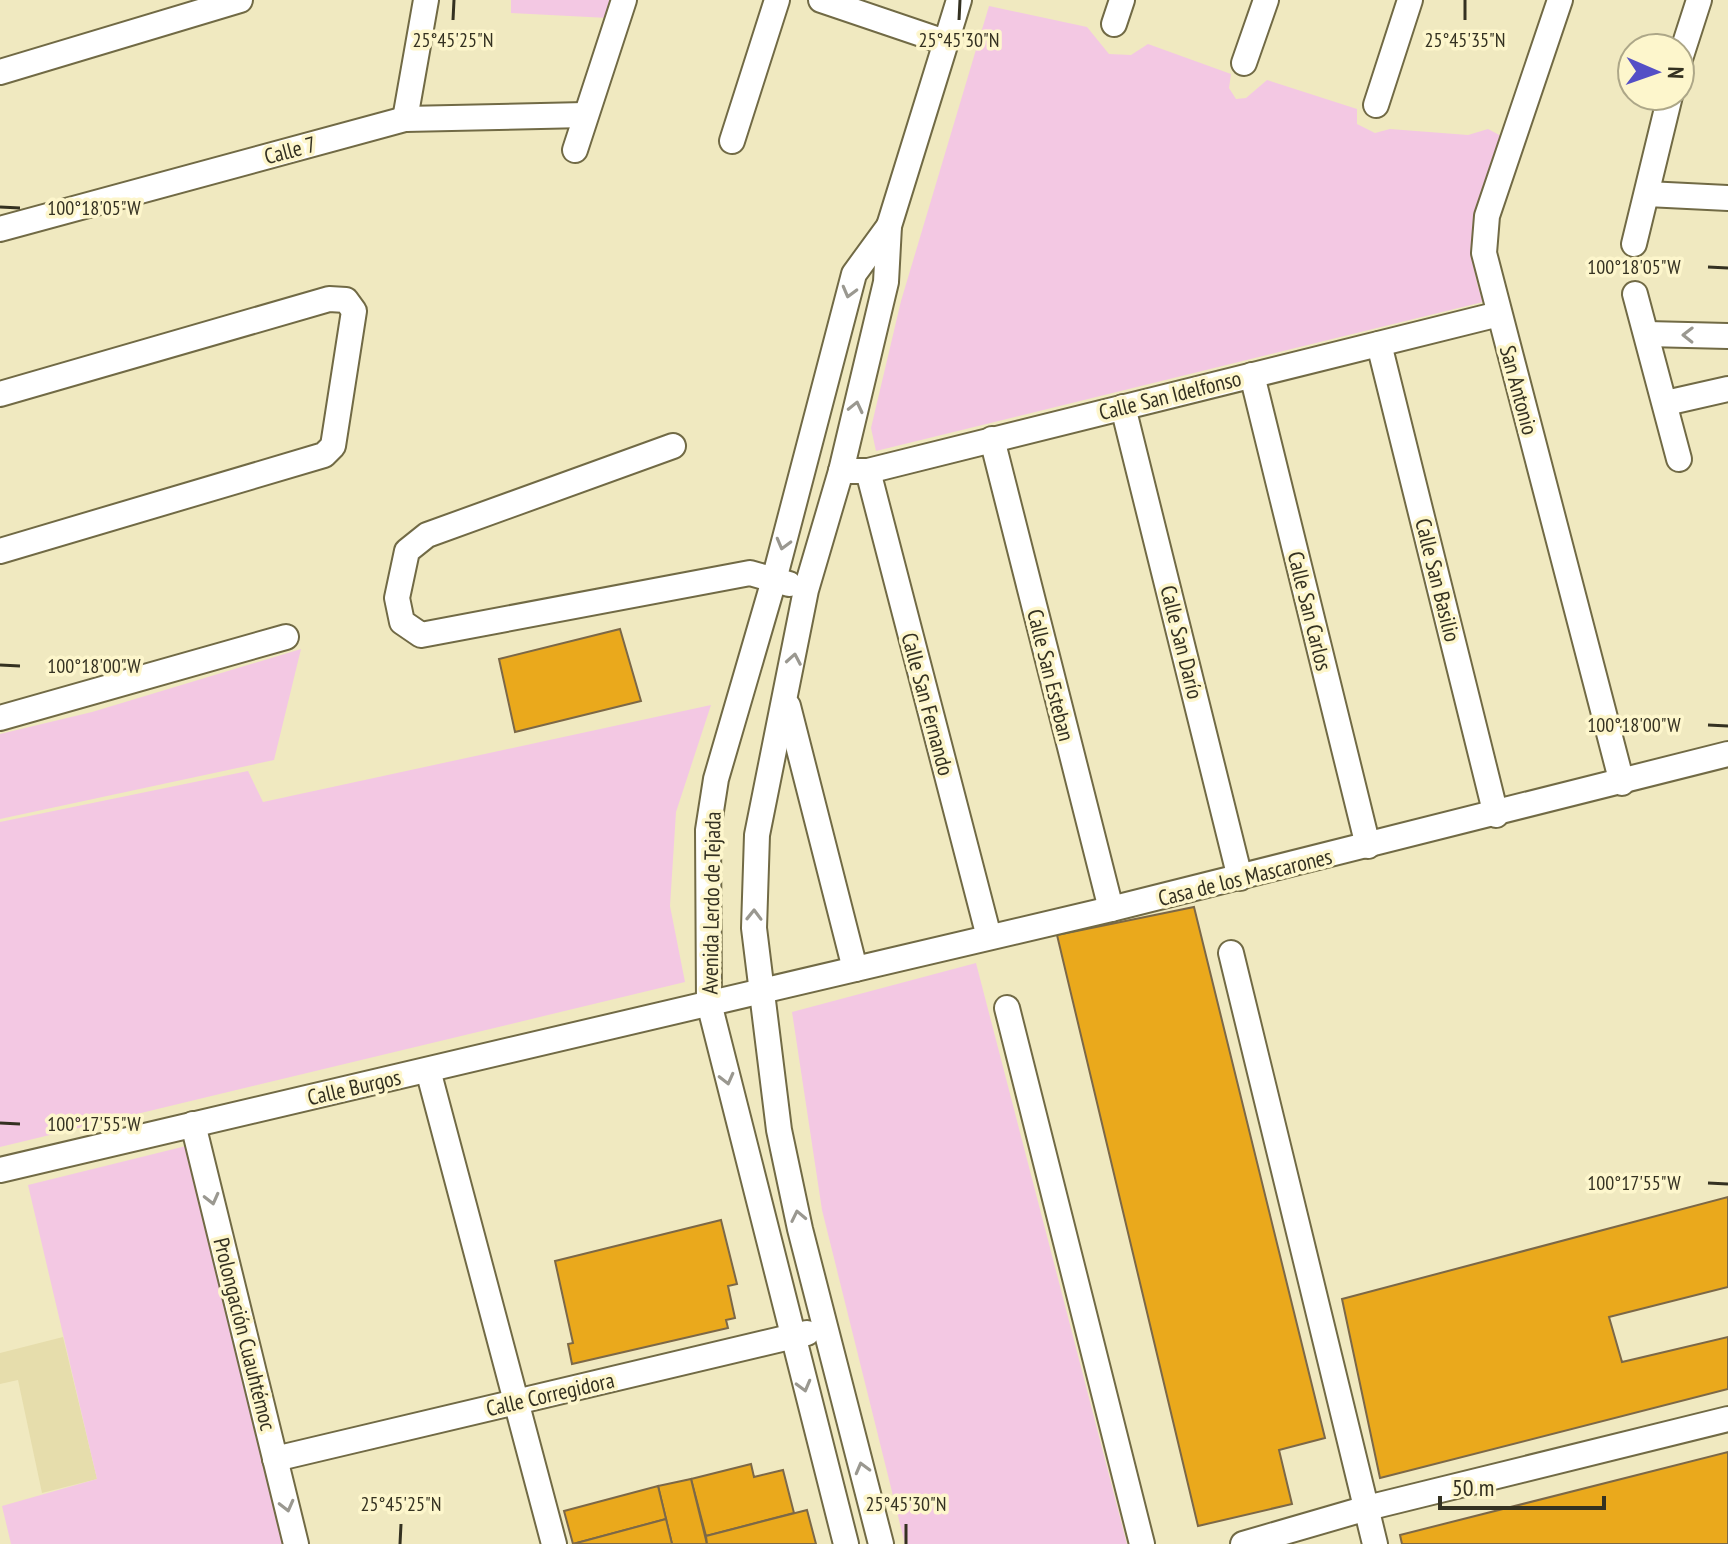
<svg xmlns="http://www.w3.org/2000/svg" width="1728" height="1544" font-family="'PT Sans Narrow',sans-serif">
<rect width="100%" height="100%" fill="#f0e9c0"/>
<!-- built -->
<polygon fill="#e6ddac" points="63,1337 97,1479 42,1493 18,1380 0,1384 0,1353"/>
<!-- green -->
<g fill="#f3c8e3">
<polygon points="511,0 609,0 608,18 511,13"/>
<path d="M989 6 1087 27 1109 54 1131 55 1148 44 1231 74 1229 88 1236 99 1246 98 1267 80 1357 109V124L1375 133 1390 129 1468 135 1488 129 1505 138C1479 197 1460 239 1483 302L876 451 871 428 901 301Z"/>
<polygon points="301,649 274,760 0,819 0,734 92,712"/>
<polygon points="711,705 676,812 670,906 685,982 0,1147 0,822 248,771 263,802"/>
<polygon points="976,963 1127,1544 905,1544 822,1210 792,1012"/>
<polygon points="186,1146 284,1544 11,1544 2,1506 97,1479 28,1185"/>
</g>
<!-- building -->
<g fill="#eaa91c" stroke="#7c6847" stroke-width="2">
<polygon points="620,629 641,701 515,732 499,659"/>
<polygon points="1194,907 1325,1438 1279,1450 1292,1504 1198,1526 1057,935"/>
<polygon points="1728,1197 1728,1287 1609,1317 1622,1362 1728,1337 1728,1389 1380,1478 1342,1299"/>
<polygon points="721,1220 737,1284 728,1286 735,1318 726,1320 728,1328 572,1364 568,1344 573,1343 555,1261"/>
<polygon points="1728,1452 1728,1544 1402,1544 1400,1535"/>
<polygon points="751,1464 754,1477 783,1470 794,1513 706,1536 691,1479"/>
<polygon points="691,1479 707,1544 672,1544 658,1486"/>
<polygon points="658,1486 666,1519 573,1544 564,1511"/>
<polygon points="807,1510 816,1544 707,1544 706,1536"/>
<polygon points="666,1519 672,1544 573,1544"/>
</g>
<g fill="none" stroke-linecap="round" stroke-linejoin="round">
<!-- minor casing -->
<g stroke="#716a45" stroke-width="28">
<g id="minor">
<polyline points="821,0 945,42"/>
<polyline points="1560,0 1487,216 1484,253 1622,783"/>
<polyline points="1114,24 1122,0"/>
<polyline points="1680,59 1699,0"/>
<polyline points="1244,63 1266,0"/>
<polyline points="0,72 240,0"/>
<polyline points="1376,105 1410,0"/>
<polyline points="405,119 426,0"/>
<polyline points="732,141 777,0"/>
<polyline points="575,150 624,0"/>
<polyline points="1647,194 1728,198"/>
<polyline points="0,229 405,119 585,115"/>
<polyline points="1634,244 1670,96"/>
<polyline points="1635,294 1679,459"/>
<polyline points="1647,334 1728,336"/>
<polyline points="1379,344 1496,815"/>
<polyline points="1252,375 1368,846"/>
<polyline points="0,394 329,299 346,300 354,311 333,446 324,455 0,551"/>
<polyline points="1666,403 1728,389"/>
<polyline points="1123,407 1240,878"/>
<polyline points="992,439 1111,909"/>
<polyline points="673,446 427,535 407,551 397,598 402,622 421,635 750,573 789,584"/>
<polyline points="841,471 868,471 1499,314"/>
<polyline points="868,471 989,937"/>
<polyline points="788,706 855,969"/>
<polyline points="0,718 286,637"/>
<polyline points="1231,953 1375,1544"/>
<polyline points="1007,1008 1142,1544"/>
<polyline points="428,1070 554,1544"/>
<polyline points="193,1124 296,1544"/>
<polyline points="0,1170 1111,909 1728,754"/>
<polyline points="275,1459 807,1333"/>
<polyline points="846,1544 709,1003 708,830 716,779 774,580 854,274 889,226"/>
<polyline points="881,1544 800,1229 779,1130 754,928 757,835 806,590 841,471 886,282 889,226 959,0"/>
<polyline points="1243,1544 1367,1508 1728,1419"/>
</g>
</g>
<!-- minor -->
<use href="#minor" stroke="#fff" stroke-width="24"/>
</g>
<!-- one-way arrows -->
<defs><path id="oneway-chevron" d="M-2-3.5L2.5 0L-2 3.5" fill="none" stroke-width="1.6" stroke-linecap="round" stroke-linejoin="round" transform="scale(2)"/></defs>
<g stroke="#9a9890">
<use href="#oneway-chevron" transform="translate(849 292) rotate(105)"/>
<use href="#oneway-chevron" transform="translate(1688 335) rotate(-179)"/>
<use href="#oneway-chevron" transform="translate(856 407) rotate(-77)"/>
<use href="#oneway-chevron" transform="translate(783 544) rotate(105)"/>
<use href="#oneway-chevron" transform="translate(794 659) rotate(-80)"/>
<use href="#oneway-chevron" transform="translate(754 915) rotate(-89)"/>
<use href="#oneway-chevron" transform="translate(727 1079) rotate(76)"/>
<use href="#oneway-chevron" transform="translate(212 1199) rotate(76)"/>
<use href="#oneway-chevron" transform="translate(798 1216) rotate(-102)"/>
<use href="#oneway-chevron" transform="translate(804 1386) rotate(75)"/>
<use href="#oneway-chevron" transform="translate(862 1468) rotate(-105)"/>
<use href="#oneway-chevron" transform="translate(287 1506) rotate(76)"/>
</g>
<!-- ticks -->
<path fill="none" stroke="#343121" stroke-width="3" d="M453 20 454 0M959 20 960 0M1465 20V0M0 207 20 208M1708 267 1728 268M0 665 20 666M1708 725 1728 726M0 1123 20 1124M1708 1183 1728 1184M400 1544 401 1524M906 1544V1524"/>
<g text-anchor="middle" stroke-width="7" stroke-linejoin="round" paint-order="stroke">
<!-- street labels -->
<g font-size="22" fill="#343121" stroke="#fdf6cc">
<text transform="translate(290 150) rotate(-15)" y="8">Calle 7</text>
<text transform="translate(1519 390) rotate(75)" y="8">San Antonio</text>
<text transform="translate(1170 395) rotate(-14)" y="8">Calle San Idelfonso</text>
<text transform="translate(1438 580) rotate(76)" y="8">Calle San Basilio</text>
<text transform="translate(1310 611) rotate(76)" y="8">Calle San Carlos</text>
<text transform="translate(1182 642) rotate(76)" y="8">Calle San Darío</text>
<text transform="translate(1051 675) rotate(76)" y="8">Calle San Esteban</text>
<text transform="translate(928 704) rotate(75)" y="8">Calle San Fernando</text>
<text transform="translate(1245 877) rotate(-14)" y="8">Casa de los Mascarones</text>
<text transform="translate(711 903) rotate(-89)" y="8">Avenida Lerdo de Tejada</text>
<text transform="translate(354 1087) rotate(-13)" y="8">Calle Burgos</text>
<text transform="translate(245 1334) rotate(76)" y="8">Prolongación Cuauhtémoc</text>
<text transform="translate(550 1394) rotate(-13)" y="8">Calle Corregidora</text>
</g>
</g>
<g font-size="20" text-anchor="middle" fill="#343121" stroke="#fdf6cc" stroke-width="7" stroke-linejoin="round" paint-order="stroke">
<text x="453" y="47">25°45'25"N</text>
<text x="959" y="47">25°45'30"N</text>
<text x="1465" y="47">25°45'35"N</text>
<text x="94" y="215">100°18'05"W</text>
<text x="1634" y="274">100°18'05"W</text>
<text x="94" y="673">100°18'00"W</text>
<text x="1634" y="732">100°18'00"W</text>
<text x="94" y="1131">100°17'55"W</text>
<text x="1634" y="1190">100°17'55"W</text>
<text x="401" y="1511">25°45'25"N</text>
<text x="906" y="1511">25°45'30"N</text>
</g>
<!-- north arrow -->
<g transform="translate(1656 72) rotate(92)"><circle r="38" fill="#fdf6cc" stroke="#ada788" stroke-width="2"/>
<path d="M0-6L14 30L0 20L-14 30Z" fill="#544fc6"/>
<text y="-12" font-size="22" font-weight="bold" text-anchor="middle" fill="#343121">N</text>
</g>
<!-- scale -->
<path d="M1440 1496v12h164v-12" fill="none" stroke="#343121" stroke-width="4"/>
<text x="1452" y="1496" font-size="24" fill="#343121" stroke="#fdf6cc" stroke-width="6" paint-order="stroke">50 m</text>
</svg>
